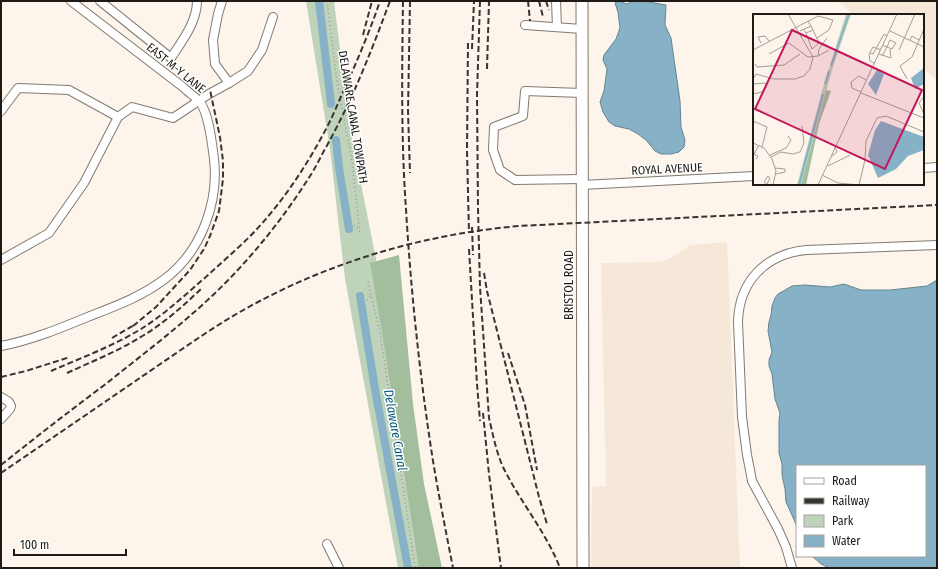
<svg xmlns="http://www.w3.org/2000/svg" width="938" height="569" font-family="'Fira Sans Condensed',sans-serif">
<rect width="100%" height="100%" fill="#fdf5eb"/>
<!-- built -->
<g fill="#f5e8d8">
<polygon points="837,1 937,1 937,80 923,69 923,15 854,15"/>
<polygon points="727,242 740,568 591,568 592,487 606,486 601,263 660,262 673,257 690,245"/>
</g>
<!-- green -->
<polygon fill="#bed3ba" points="306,1 334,1 350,129 378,269 421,568 398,568 345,279 330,149"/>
<!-- forest -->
<polygon fill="#a3be9d" points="399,255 413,404 424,484 442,568 419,568 382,332 370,263"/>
<!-- water -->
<g fill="#86b1c6" stroke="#678492">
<polygon points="619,1 627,4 633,1 644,1 666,5 665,25 671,38 680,101 681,127 685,140 684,147 679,152 671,154 661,154 655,151 646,140 638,134 629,129 615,126 609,122 603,112 600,102 604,91 607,69 603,60 604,55 616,39 620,28 618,12 615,3"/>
<polygon points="937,280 937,568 829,568 821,564 812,556 925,556 925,466 797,466 797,529 796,524 786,502 785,489 782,475 782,464 779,453 779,420 780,413 775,399 772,374 769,366 769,360 772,352 768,331 769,322 771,315 772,306 775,298 778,294 792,286 805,285 830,287 844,284 861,290 890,290 927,286"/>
</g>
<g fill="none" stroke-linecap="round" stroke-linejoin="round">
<!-- canal -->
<g stroke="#86b1c6" stroke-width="8">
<polyline points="319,1 331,104"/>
<polyline points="336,140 339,168 349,229"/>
<polyline points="360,296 375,389 408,568"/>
</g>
<!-- minor casing -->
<g stroke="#817a71" stroke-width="10">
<g id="minor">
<path d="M100 1 171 58C182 41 197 22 197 1"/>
<polyline points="556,1 557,27"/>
<polyline points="525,25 582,29"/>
<polyline points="229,83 248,71 262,50 273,17"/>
<polyline points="582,93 525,91 523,116 494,127 493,150 500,170 515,180 582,179"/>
<polyline points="1,111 18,88 69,90 118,117 132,107 173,118 209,94 229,83 215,64 213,40 218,14 222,1"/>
<polyline points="923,168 937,167"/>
<polyline points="582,185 754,176"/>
<polyline points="1,260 49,233 84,183 118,117"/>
<path d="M1 346C32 340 61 328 90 316 116 306 143 296 166 278 201 251 219 203 214 159 212 144 209 112 199 101 194 96 188 92 183 87L71 1"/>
<polyline points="1,397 9,402 11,406 10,409 1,419"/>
<polyline points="327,544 339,568"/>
<path d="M792 568 786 547 778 529 752 481 750 470 747 455 742 417 738 322C739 281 766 254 806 250L937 245"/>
</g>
</g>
<!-- major casing -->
<g stroke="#817a71" stroke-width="13">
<polyline id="major" points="582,1 583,568"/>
</g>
<!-- path -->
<g stroke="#9c968f" stroke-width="1.5" stroke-dasharray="1 3" stroke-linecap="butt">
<polyline points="327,1 337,82 352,161 360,235"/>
<polyline points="354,225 360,230"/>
<polyline points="368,282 380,332 415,568"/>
<polyline points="367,300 371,294"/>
</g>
<!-- minor -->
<use href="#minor" stroke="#fff" stroke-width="8"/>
<!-- major -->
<use href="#major" stroke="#fff" stroke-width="11"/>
<!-- rail -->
<g stroke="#383430" stroke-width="2" stroke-dasharray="6 3" stroke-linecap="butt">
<path d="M403 1C402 70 401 140 406 209 411 293 420 378 433 461 439 497 446 532 453 568"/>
<polyline points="410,1 408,111 410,173"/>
<path d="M480 1 477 95 478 208 480 287 489 418C493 435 497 456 505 471 522 504 547 534 560 568"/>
<polyline points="528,1 530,21"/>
<polyline points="539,1 543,17"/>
<polyline points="546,1 549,10"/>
<polyline points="363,35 372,1"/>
<polyline points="468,43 467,151 469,233"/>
<polyline points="472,49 474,1"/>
<polyline points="487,69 489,1"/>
<polyline points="472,227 473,255"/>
<polyline points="469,249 477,384 480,421"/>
<polyline points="484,273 487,291 539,497 547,524"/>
<polyline points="133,326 156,307 190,270 204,249 210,236 219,211 223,179 223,161 220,137 210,90"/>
<polyline points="112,338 136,324"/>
<polyline points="508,353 525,405 537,470"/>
<path d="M51 371C81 358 113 346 141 329 165 314 186 294 207 276 223 261 241 246 256 230 284 200 307 165 326 129 333 116 338 103 344 90 357 61 370 31 380 1"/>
<path d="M67 373C91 362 116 352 139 338 162 325 182 307 201 289"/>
<polyline points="1,377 26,371 70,357"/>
<polyline points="483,413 489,474 501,568"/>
<path d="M1 465C36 437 71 410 107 383 142 355 179 327 212 296 249 261 283 219 310 176 316 167 320 158 325 149 352 101 371 52 390 1"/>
<path d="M1 473 191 343C213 328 235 314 258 302 339 259 428 234 519 226L937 205"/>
</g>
</g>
<g text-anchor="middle" stroke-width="3" stroke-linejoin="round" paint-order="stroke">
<!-- street labels -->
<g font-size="12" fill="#1e1b17" stroke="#fff">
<text transform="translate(176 68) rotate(39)" y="4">EAST M-Y LANE</text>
<text transform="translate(353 117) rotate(81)" y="4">DELAWARE CANAL TOWPATH</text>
<text transform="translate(667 169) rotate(-3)" y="4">ROYAL AVENUE</text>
<text transform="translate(569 285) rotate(-90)" y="4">BRISTOL ROAD</text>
</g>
<!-- water labels -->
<g font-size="13" font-style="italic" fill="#005774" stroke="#fff">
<text transform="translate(396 430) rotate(80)" y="5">Delaware Canal</text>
</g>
</g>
<!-- overview -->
<g transform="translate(753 14)">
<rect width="171" height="171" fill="#fdf5eb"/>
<path d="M93 0H98L79 56 48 171H44L69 77Z" fill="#bed3ba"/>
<path d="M73 76 78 77 66 110 53 171H48Z" fill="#a3be9d"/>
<path d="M171 54V70L162 75 158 64ZM124 56 131 60 123 81 115 70ZM128 107 171 123V136L155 142 143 155 125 164 115 141 122 116Z" fill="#86b1c6"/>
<path fill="none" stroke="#86b1c6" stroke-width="2" d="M78 52 96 0M72 70 76 57M46 171 70 80"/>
<path fill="none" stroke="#a49e96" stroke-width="1" d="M51 16 53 19 60 16 58 12M47 17 58 12 55 7M137 17 171 33M53 19 59 35 66 29 60 16M157 26 159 22 166 26M8 29 5 23 12 22 16 27M0 36 65 2 80 6 76 16 64 24M146 36 162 0M117 39 120 40 131 20 134 22M16 40 36 29 55 43 65 42 66 35 74 24M126 40 138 44 137 35M65 42 76 36M129 42 134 33 137 26 143 29 139 35 134 33 131 32 130 31M121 49 117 47 116 40 120 33 128 36M2 50 4 53 31 51 47 40M0 65 3 60 21 65H42L51 62 57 55 60 43 35 0M154 65 147 52 159 43 171 15M0 70 12 69 14 72 9 78 0 80M108 78 99 74 98 68 106 62 113 66M108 79 171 104M171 82 166 89 171 100M0 107 14 113 9 133M0 129 11 134 19 145 23 157 20 171M17 141 33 134 38 126 35 122M18 143 28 138 40 140 47 138 51 129 49 112M78 143 84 138 82 133M3 145 5 142 1 140 6 131M75 152 97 141M22 154 32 155V158L23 160M69 161 85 169 106 171M14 170 17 164 15 162 11 168 15 171M65 171 144 0M106 171 112 146 113 127 124 104 133 102 171 118"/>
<path fill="#c2185b" fill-opacity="0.15" stroke="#c2185b" stroke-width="2" d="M39 16 169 76 132 155 2 95Z"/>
<rect width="171" height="171" fill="none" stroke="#1e1b17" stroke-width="2"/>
</g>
<!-- border -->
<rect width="938" height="569" fill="none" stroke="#1e1b17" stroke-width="4"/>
<!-- legend -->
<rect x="796" y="465" width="130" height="92" fill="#ffffff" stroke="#a5a4a2"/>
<rect x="804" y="478" width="20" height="6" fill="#ffffff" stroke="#a5a4a2"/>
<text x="832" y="485" font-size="12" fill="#1e1b17">Road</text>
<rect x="804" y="498" width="20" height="6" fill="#383430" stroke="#a5a4a2"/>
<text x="832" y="505" font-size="12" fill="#1e1b17">Railway</text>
<rect x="804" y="515" width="20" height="12" fill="#bed3ba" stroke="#a5a4a2"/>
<text x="832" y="525" font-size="12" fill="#1e1b17">Park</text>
<rect x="804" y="535" width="20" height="12" fill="#86b1c6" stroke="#a5a4a2"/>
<text x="832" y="545" font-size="12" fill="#1e1b17">Water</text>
<!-- scale -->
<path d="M14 549v6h112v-6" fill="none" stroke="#1e1b17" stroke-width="2"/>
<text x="20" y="549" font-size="12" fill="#1e1b17" stroke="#ffffff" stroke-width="3" paint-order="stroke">100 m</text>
</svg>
